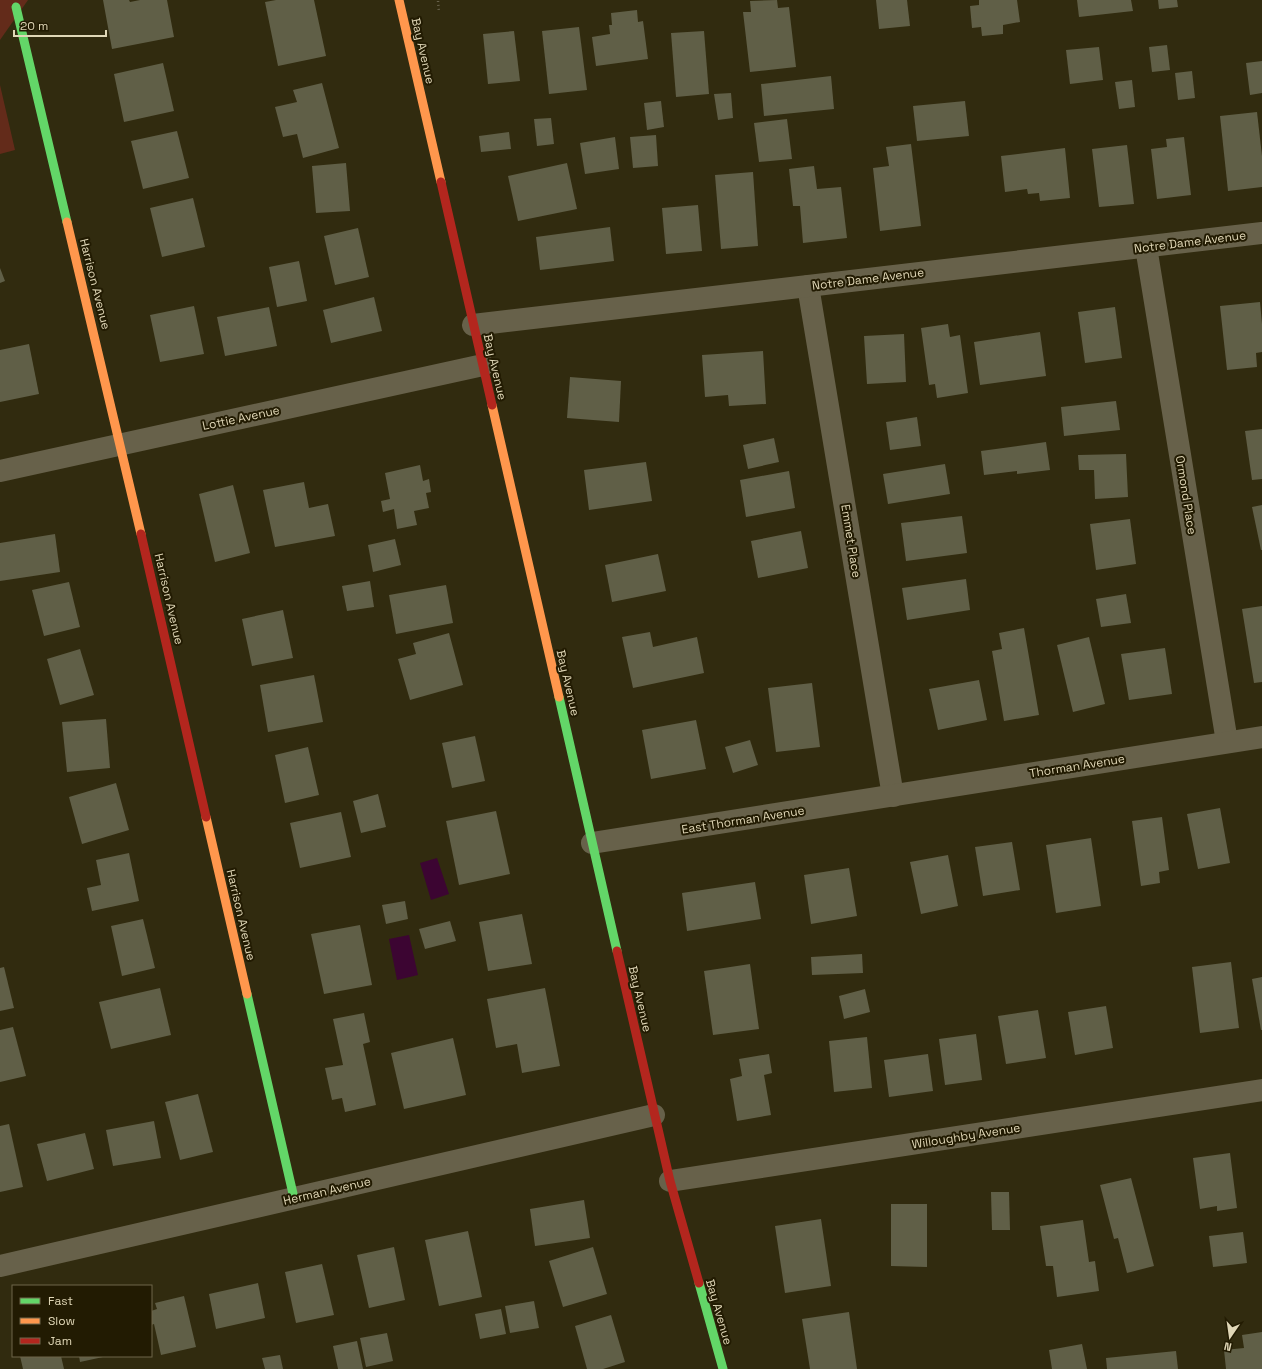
<svg xmlns="http://www.w3.org/2000/svg" width="1262" height="1369" font-family="'Space Grotesk',sans-serif">
<rect width="100%" height="100%" fill="#312b0f"/>
<!-- green -->
<g fill="#632b1a">
<polygon points="0,0 28,0 0,40"/>
<polygon points="0,85 15,150 0,154"/>
</g>
<!-- water -->
<g fill="#3c0532">
<polygon points="437,858 449,894 431,900 420,863"/>
<polygon points="409,935 418,975 397,980 389,939"/>
</g>
<!-- building -->
<g fill="#605f47">
<polygon points="103,0 129,0 130,2 140,0 167,0 174,37 112,49"/>
<polygon points="276,0 314,0 326,56 278,66 265,2"/>
<polygon points="777,0 778,8 789,7 796,67 750,72 743,12 751,12 750,1"/>
<polygon points="876,0 907,0 910,26 879,29"/>
<polygon points="979,0 1017,0 1020,22 1003,25 1003,34 982,36 981,27 972,28 970,6 979,5"/>
<polygon points="1077,0 1131,0 1133,11 1079,17"/>
<polygon points="1158,0 1177,0 1178,7 1159,9"/>
<polygon points="637,10 638,22 643,21 648,59 596,66 592,37 610,34 609,25 612,25 611,13"/>
<polygon points="579,27 587,90 549,94 542,31"/>
<polygon points="514,31 520,81 488,84 483,34"/>
<polygon points="704,31 709,94 676,97 671,33"/>
<polygon points="1167,45 1170,70 1152,72 1149,47"/>
<polygon points="1099,47 1103,80 1070,84 1066,50"/>
<polygon points="1262,61 1262,93 1250,95 1246,63"/>
<polygon points="163,63 174,111 124,122 114,74"/>
<polygon points="1192,71 1195,98 1178,100 1175,73"/>
<polygon points="831,76 834,109 764,116 761,84"/>
<polygon points="1132,80 1135,107 1119,109 1115,82"/>
<polygon points="322,83 339,148 303,158 297,134 283,137 275,107 297,102 293,90"/>
<polygon points="731,93 733,118 718,120 714,94"/>
<polygon points="661,101 664,127 647,130 644,103"/>
<polygon points="965,101 969,136 917,141 913,106"/>
<polygon points="1257,112 1262,156 1262,187 1228,191 1220,116"/>
<polygon points="551,118 554,144 537,146 534,119"/>
<polygon points="787,119 792,159 759,162 754,123"/>
<polygon points="177,131 189,178 143,189 131,141"/>
<polygon points="509,132 511,149 481,152 479,136"/>
<polygon points="656,135 658,166 633,168 630,137"/>
<polygon points="615,137 619,169 585,174 580,143"/>
<polygon points="1184,137 1191,195 1157,199 1151,149 1167,147 1166,139"/>
<polygon points="911,144 921,226 880,231 873,168 889,166 886,147"/>
<polygon points="1127,145 1134,204 1099,207 1092,149"/>
<polygon points="1065,148 1070,198 1040,201 1039,193 1028,194 1027,189 1005,192 1001,156"/>
<polygon points="346,163 350,211 316,213 312,166"/>
<polygon points="567,163 577,209 518,221 508,176"/>
<polygon points="814,166 817,189 841,187 847,238 803,243 800,206 793,206 789,169"/>
<polygon points="753,172 758,246 721,249 715,175"/>
<polygon points="193,198 205,247 162,257 150,208"/>
<polygon points="698,205 702,251 666,254 662,208"/>
<polygon points="610,227 614,261 540,270 536,237"/>
<polygon points="358,228 369,277 335,285 324,236"/>
<polygon points="299,261 307,301 277,307 269,267"/>
<polygon points="0,268 5,281 0,283"/>
<polygon points="374,297 382,331 331,343 323,310"/>
<polygon points="1260,302 1262,324 1262,352 1256,353 1257,367 1227,370 1220,306"/>
<polygon points="194,306 204,354 160,362 150,315"/>
<polygon points="269,307 277,346 225,356 217,317"/>
<polygon points="1115,307 1122,358 1085,363 1078,312"/>
<polygon points="948,324 950,337 960,335 968,393 937,398 935,384 929,385 921,328"/>
<polygon points="1040,332 1046,376 980,385 974,342"/>
<polygon points="904,334 906,382 867,384 864,336"/>
<polygon points="29,344 39,394 0,402 0,350"/>
<polygon points="763,351 766,404 729,406 728,395 705,397 702,355"/>
<polygon points="570,377 621,381 619,422 567,418"/>
<polygon points="1116,401 1120,430 1064,436 1061,407"/>
<polygon points="917,417 921,446 890,450 886,422"/>
<polygon points="1262,429 1262,479 1252,480 1245,431"/>
<polygon points="774,438 779,462 748,469 743,445"/>
<polygon points="1046,442 1050,470 1017,474 1017,471 984,475 981,451"/>
<polygon points="1126,454 1128,497 1095,499 1094,470 1079,470 1078,455"/>
<polygon points="646,462 652,501 589,510 584,470"/>
<polygon points="945,464 950,494 888,504 883,474"/>
<polygon points="420,465 423,481 429,479 431,492 426,493 429,508 414,511 417,525 397,529 394,509 383,512 381,501 390,499 385,473"/>
<polygon points="789,471 795,508 746,517 740,480"/>
<polygon points="304,482 309,508 328,504 335,536 275,547 263,490"/>
<polygon points="233,485 250,553 215,562 199,494"/>
<polygon points="1262,505 1262,550 1261,550 1252,507"/>
<polygon points="962,516 967,553 906,561 901,523"/>
<polygon points="1130,519 1136,564 1096,570 1090,524"/>
<polygon points="801,531 808,568 758,578 751,541"/>
<polygon points="55,534 60,572 0,581 0,543"/>
<polygon points="395,539 401,565 373,572 368,545"/>
<polygon points="658,554 666,591 612,602 605,565"/>
<polygon points="966,579 970,610 907,620 902,588"/>
<polygon points="370,581 374,607 347,611 342,586"/>
<polygon points="69,582 80,627 44,636 32,590"/>
<polygon points="446,585 453,623 396,634 389,595"/>
<polygon points="1126,594 1131,623 1101,627 1096,599"/>
<polygon points="1262,606 1262,682 1254,683 1242,609"/>
<polygon points="283,610 293,658 252,666 242,619"/>
<polygon points="1024,628 1039,715 1004,721 992,651 1002,649 999,633"/>
<polygon points="650,632 653,647 697,637 704,673 633,688 622,637"/>
<polygon points="449,633 463,685 410,700 398,659 416,654 413,643"/>
<polygon points="1089,637 1105,704 1073,712 1057,645"/>
<polygon points="1165,648 1172,694 1129,700 1121,654"/>
<polygon points="80,649 94,695 60,705 47,659"/>
<polygon points="314,675 323,722 268,732 260,685"/>
<polygon points="979,680 987,720 938,730 929,689"/>
<polygon points="812,683 820,747 776,752 768,688"/>
<polygon points="106,719 110,768 67,772 62,722"/>
<polygon points="696,720 706,769 651,779 642,730"/>
<polygon points="475,736 485,781 452,788 442,743"/>
<polygon points="750,740 758,765 733,773 725,747"/>
<polygon points="308,747 319,795 285,803 275,755"/>
<polygon points="116,783 129,830 82,844 69,797"/>
<polygon points="378,794 386,827 361,833 353,801"/>
<polygon points="1220,808 1230,863 1198,869 1187,814"/>
<polygon points="496,811 510,874 459,885 446,821"/>
<polygon points="341,812 351,857 300,868 290,823"/>
<polygon points="1162,817 1169,870 1159,872 1160,883 1141,886 1132,821"/>
<polygon points="1091,838 1101,906 1056,913 1046,845"/>
<polygon points="1012,842 1020,890 983,896 975,847"/>
<polygon points="129,853 139,901 92,911 87,888 101,885 96,860"/>
<polygon points="948,855 958,906 921,914 910,862"/>
<polygon points="849,868 857,916 811,924 804,875"/>
<polygon points="755,882 761,919 687,931 682,893"/>
<polygon points="405,901 408,919 386,924 382,905"/>
<polygon points="522,914 532,964 488,971 479,922"/>
<polygon points="143,919 155,968 122,976 111,926"/>
<polygon points="450,921 456,941 425,949 419,929"/>
<polygon points="360,925 372,985 324,994 311,934"/>
<polygon points="862,954 863,973 812,975 811,957"/>
<polygon points="1231,962 1239,1028 1200,1033 1192,967"/>
<polygon points="750,964 759,1029 713,1035 704,971"/>
<polygon points="4,967 14,1008 0,1011 0,968"/>
<polygon points="1262,977 1262,1030 1261,1030 1252,979"/>
<polygon points="160,988 171,1035 111,1049 99,1002"/>
<polygon points="545,988 560,1066 522,1073 517,1044 496,1048 487,999"/>
<polygon points="865,989 870,1012 844,1019 839,996"/>
<polygon points="1106,1006 1113,1048 1075,1055 1068,1012"/>
<polygon points="1038,1010 1046,1058 1006,1064 998,1016"/>
<polygon points="364,1013 370,1042 363,1044 376,1105 345,1112 342,1098 332,1100 325,1068 343,1065 333,1019"/>
<polygon points="13,1027 26,1076 0,1082 0,1030"/>
<polygon points="976,1034 982,1080 945,1085 939,1039"/>
<polygon points="867,1037 872,1088 834,1092 829,1041"/>
<polygon points="453,1038 466,1095 404,1109 391,1053"/>
<polygon points="769,1054 772,1073 764,1075 771,1115 737,1121 730,1079 742,1076 739,1059"/>
<polygon points="928,1054 933,1091 889,1097 884,1060"/>
<polygon points="198,1094 213,1152 180,1160 165,1102"/>
<polygon points="154,1121 161,1158 113,1166 106,1130"/>
<polygon points="9,1124 23,1187 0,1192 0,1126"/>
<polygon points="85,1133 94,1169 47,1181 37,1144"/>
<polygon points="1230,1153 1237,1208 1217,1211 1217,1206 1200,1209 1193,1158"/>
<polygon points="1131,1178 1154,1266 1127,1273 1118,1238 1114,1239 1100,1185"/>
<polygon points="991,1192 1009,1192 1010,1230 992,1230"/>
<polygon points="584,1200 590,1238 535,1246 530,1209"/>
<polygon points="891,1204 927,1204 927,1267 891,1266"/>
<polygon points="821,1219 831,1286 785,1293 775,1226"/>
<polygon points="1083,1220 1089,1262 1095,1261 1099,1291 1057,1297 1053,1266 1046,1266 1040,1226"/>
<polygon points="468,1231 482,1297 439,1306 425,1240"/>
<polygon points="1243,1232 1247,1263 1213,1267 1209,1236"/>
<polygon points="394,1247 405,1300 369,1308 357,1255"/>
<polygon points="593,1247 607,1294 563,1307 549,1261"/>
<polygon points="322,1264 334,1315 296,1323 285,1272"/>
<polygon points="258,1283 265,1318 216,1329 209,1294"/>
<polygon points="184,1296 196,1347 161,1355 154,1324 151,1325 151,1311 157,1309 155,1303"/>
<polygon points="534,1301 539,1328 510,1333 505,1306"/>
<polygon points="501,1309 506,1334 480,1339 475,1314"/>
<polygon points="849,1312 857,1369 810,1369 802,1319"/>
<polygon points="611,1315 625,1362 603,1369 587,1369 575,1326"/>
<polygon points="1262,1332 1262,1369 1226,1369 1224,1350 1244,1348 1242,1335"/>
<polygon points="387,1333 393,1361 366,1367 360,1338"/>
<polygon points="357,1341 363,1369 338,1369 333,1346"/>
<polygon points="1082,1344 1087,1369 1052,1369 1049,1350"/>
<polygon points="1176,1351 1178,1369 1107,1369 1106,1358"/>
<polygon points="280,1355 283,1369 265,1369 262,1358"/>
<polygon points="20,1356 61,1356 64,1369 23,1369"/>
<polygon points="79,1356 103,1356 103,1357 80,1362"/>
</g>
<g fill="none" stroke-linecap="round" stroke-linejoin="round">
<!-- path -->
<polyline stroke="#67614c" stroke-width="2.5" stroke-dasharray="1 3" stroke-linecap="butt" points="438,1 439,12"/>
<!-- street -->
<g stroke="#67614a" stroke-width="22">
<polyline points="1146,247 1227,742"/>
<polyline points="808,286 893,796"/>
<polyline points="473,325 1262,233"/>
<polyline points="0,471 483,365"/>
<polyline points="592,843 1262,737"/>
<polyline points="670,1181 1262,1090"/>
<polyline points="0,1266 654,1115"/>
</g>
<!-- fast -->
<g stroke="#63d668" stroke-width="9">
<polyline points="16,7 67,222"/>
<polyline points="559,697 617,951"/>
<polyline points="247,994 294,1198"/>
<polyline points="699,1283 723,1369"/>
</g>
<!-- slow -->
<g stroke="#ff974d" stroke-width="9">
<polyline points="399,0 441,182"/>
<polyline points="67,222 141,534"/>
<polyline points="492,405 559,697"/>
<polyline points="206,817 247,994"/>
</g>
<!-- jam -->
<g stroke="#b3261e" stroke-width="9">
<polyline points="441,182 492,405"/>
<polyline points="141,534 206,817"/>
<polyline points="617,951 670,1181 699,1283"/>
</g>
</g>
<g text-anchor="middle" stroke-width="4" stroke-linejoin="round" paint-order="stroke">
<!-- street labels -->
<g font-size="12" fill="#e0d7b7" stroke="#221b02">
<text transform="translate(423 51) rotate(77)" y="4">Bay Avenue</text>
<text transform="translate(1190 242) rotate(-7)" y="4">Notre Dame Avenue</text>
<text transform="translate(868 279) rotate(-7)" y="4">Notre Dame Avenue</text>
<text transform="translate(95 284) rotate(76)" y="4">Harrison Avenue</text>
<text transform="translate(495 367) rotate(77)" y="4">Bay Avenue</text>
<text transform="translate(241 418) rotate(-12)" y="4">Lottie Avenue</text>
<text transform="translate(1186 495) rotate(81)" y="4">Ormond Place</text>
<text transform="translate(851 541) rotate(81)" y="4">Emmet Place</text>
<text transform="translate(169 599) rotate(77)" y="4">Harrison Avenue</text>
<text transform="translate(568 683) rotate(77)" y="4">Bay Avenue</text>
<text transform="translate(1077 766) rotate(-9)" y="4">Thorman Avenue</text>
<text transform="translate(743 820) rotate(-9)" y="4">East Thorman Avenue</text>
<text transform="translate(241 915) rotate(77)" y="4">Harrison Avenue</text>
<text transform="translate(640 999) rotate(77)" y="4">Bay Avenue</text>
<text transform="translate(966 1136) rotate(-9)" y="4">Willoughby Avenue</text>
<text transform="translate(327 1191) rotate(-13)" y="4">Herman Avenue</text>
<text transform="translate(719 1312) rotate(74)" y="4">Bay Avenue</text>
</g>
</g>
<!-- legend -->
<rect x="12" y="1285" width="140" height="72" fill="#221b02" stroke="#6e664a"/>
<rect x="20" y="1298" width="20" height="6" fill="#63d668" stroke="#6e664a"/>
<text x="48" y="1305" font-size="12" fill="#e0d7b7">Fast</text>
<rect x="20" y="1318" width="20" height="6" fill="#ff974d" stroke="#6e664a"/>
<text x="48" y="1325" font-size="12" fill="#e0d7b7">Slow</text>
<rect x="20" y="1338" width="20" height="6" fill="#b3261e" stroke="#6e664a"/>
<text x="48" y="1345" font-size="12" fill="#e0d7b7">Jam</text>
<!-- north arrow -->
<g transform="translate(1230 1337) rotate(193)" stroke="#221b02" stroke-width="3" paint-order="stroke">
<path d="M0-3L7 15L0 10L-7 15Z" fill="#e0d7b7"/>
<text y="-6" font-size="11" font-weight="bold" text-anchor="middle" fill="#e0d7b7">N</text>
</g>
<!-- scale -->
<path d="M14 30v6h92v-6" fill="none" stroke="#e0d7b7" stroke-width="2"/>
<text x="20" y="30" font-size="12" fill="#e0d7b7" stroke="#221b02" stroke-width="3" paint-order="stroke">20 m</text>
</svg>
